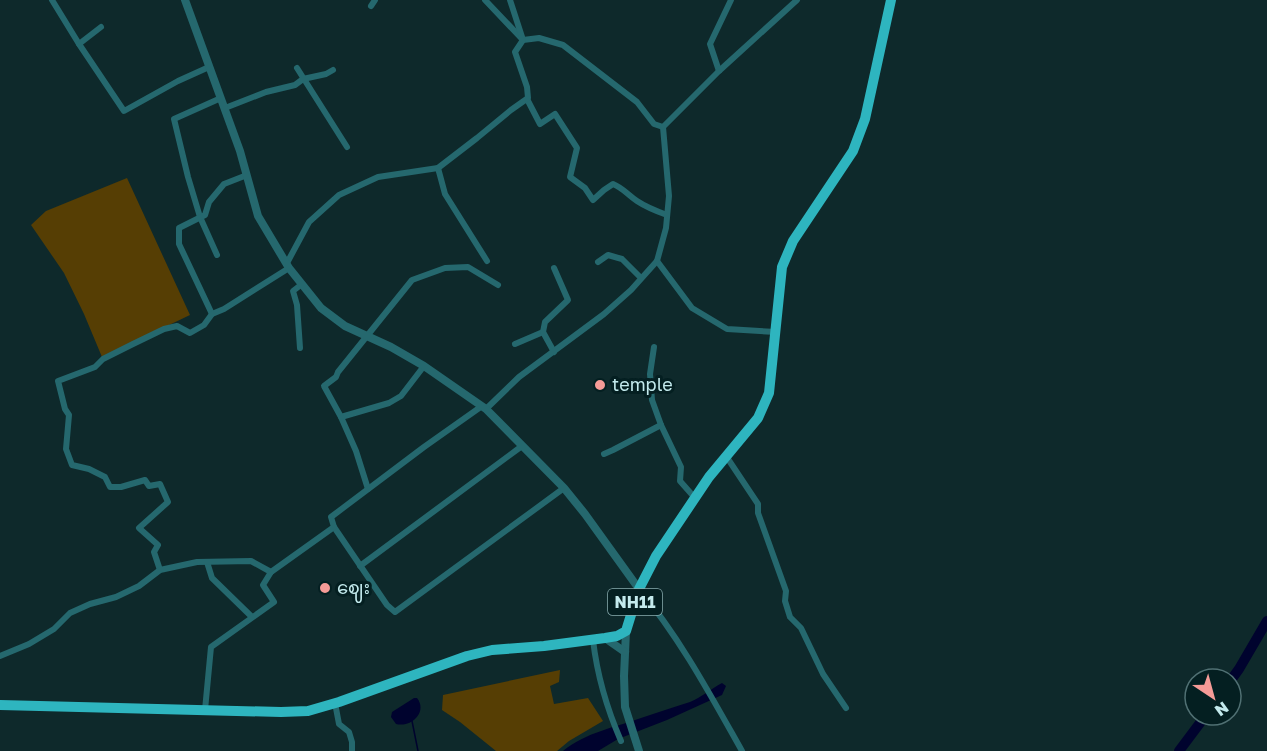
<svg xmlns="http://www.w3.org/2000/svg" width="1267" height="751" font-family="'Golos Text','Noto Sans Myanmar',sans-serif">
<rect width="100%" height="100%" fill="#0e292b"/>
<!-- green -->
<g fill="#563e04">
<polygon points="127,178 190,315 102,357 84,314 64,273 31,225 46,211"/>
<polygon points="560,670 559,682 550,686 554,704 588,698 603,721 569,741 557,751 496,751 460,722 442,710 443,695"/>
</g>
<!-- water -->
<g fill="#00032e">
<path d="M722 683 726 686 722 695 667 720 618 739 598 751H563C587 732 613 728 641 718 657 713 673 707 690 702 702 697 711 689 722 683Z"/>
<path d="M414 698H417C428 712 411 728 396 724L391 717 392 712Z"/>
</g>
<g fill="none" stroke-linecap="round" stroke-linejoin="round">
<!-- stream -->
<polyline stroke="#00032e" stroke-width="1.5" points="412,721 418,751"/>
<!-- river -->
<g stroke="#00032e" stroke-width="10">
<polyline points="1231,680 1239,669 1267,621"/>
<polyline points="1179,751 1206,715"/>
</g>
<!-- minor -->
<g stroke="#25686e" stroke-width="6">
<polyline points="52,0 79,44 124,111 178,81 209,67"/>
<polyline points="485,0 523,40 539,38 563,45 637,102 654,124 663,127"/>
<polyline points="371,6 375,0"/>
<polyline points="79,44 101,27"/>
<polyline points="297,68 347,147"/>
<polyline points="719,71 710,44 731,0"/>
<path d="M527 99 540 124 555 114 577 148 570 177 585 188 593 200 604 190 613 184C623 188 628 195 637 201 646 207 656 211 667 215"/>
<polyline points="225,108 266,92 295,85 303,79 326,74 333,70"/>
<polyline points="438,168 445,194 487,261"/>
<polyline points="217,255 200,217 188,177 174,119 221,98"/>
<polyline points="657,261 692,308 727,329 776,332"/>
<polyline points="598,262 608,255 622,259 641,278"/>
<polyline points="287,263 309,222 339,195 378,177 438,168 477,138 511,110 528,98 527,87 515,52 523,40 510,0"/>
<polyline points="212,314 179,244 179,228 205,215 209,202 224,184 247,175"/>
<polyline points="515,344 543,332"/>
<polyline points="654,347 650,374 652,400 661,425 681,467 680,481 695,498"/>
<polyline points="300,348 297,305 293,291 302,284"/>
<polyline points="554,352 543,332 545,322 568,300 554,268"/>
<polyline points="486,409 519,377 604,314 631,290 657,261 666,228 669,196 663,127 719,71 797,0"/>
<polyline points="341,417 389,403 401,396 424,366"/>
<polyline points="604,454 613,450 661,425"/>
<polyline points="726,456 758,504 758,513 786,591 785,601 790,617 801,628 823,674 846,708"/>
<polyline points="368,489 356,451 341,417 324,386 336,377 338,372 412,280 445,268 468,267 498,285"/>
<polyline points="334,527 387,605 395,612 564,488"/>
<polyline points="207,562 212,578 252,617"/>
<polyline points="360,566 522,446"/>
<polyline points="160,570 154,552 158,545 139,528 168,502 160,484 149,486 145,480 121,487 110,487 105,477 89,469 72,465 66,449 69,415 65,409 58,381 95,367 103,359 133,344 164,329 177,326 190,333 204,325 212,314 224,309 289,268"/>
<path d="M639 589C680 638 711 696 742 751"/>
<path d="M593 640C597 674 607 709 621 741"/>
<polyline points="0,656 29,644 54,629 70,613 90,604 116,597 139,586 160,570 197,562 251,561 271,572"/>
<polyline points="335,703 339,724 349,732 352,742 352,751"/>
<polyline points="205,710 211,647 274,602 263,585 271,572 334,527 331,517 424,447 482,406"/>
</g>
<!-- tertiary -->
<g stroke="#25686e" stroke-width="8">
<polyline points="185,0 240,151 258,216 289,268 321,308 345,326 391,347 424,366 486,409 564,488 585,514 639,589"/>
<polyline points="626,631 624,676 625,707 639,751"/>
<polyline points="605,638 625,652"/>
</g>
<!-- trunk -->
<polyline stroke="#2eb5bf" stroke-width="10" points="0,705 281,712 308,711 339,702 467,656 492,650 544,646 605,638 617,636 626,631 639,589 656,556 709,477 758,418 769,393 782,267 793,241 853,151 865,119 891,0"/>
</g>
<!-- markers -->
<g fill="#f59b97" stroke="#041f21" stroke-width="2">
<circle cx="600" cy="385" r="6"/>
<circle cx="325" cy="588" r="6"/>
</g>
<g text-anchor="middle" stroke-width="6" stroke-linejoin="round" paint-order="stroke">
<!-- shield labels -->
<rect fill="#041f21" stroke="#8aadb0" stroke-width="1.5" x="608" y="589" width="54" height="26" rx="4.5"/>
<g font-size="16" font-weight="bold" fill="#c3eaed">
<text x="635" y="608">NH11</text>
</g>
<!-- poi labels -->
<g font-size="18" fill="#c3eaed" stroke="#041f21" text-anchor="start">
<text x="612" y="391">temple</text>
<text x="337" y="594">ဈေး</text>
</g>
</g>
<!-- north arrow -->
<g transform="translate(1213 697) rotate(144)"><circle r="28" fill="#041f21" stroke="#507073" stroke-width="1.5"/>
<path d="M0-4.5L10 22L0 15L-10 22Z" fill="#f59b97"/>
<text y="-9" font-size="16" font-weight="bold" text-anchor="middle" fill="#c3eaed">N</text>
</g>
</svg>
